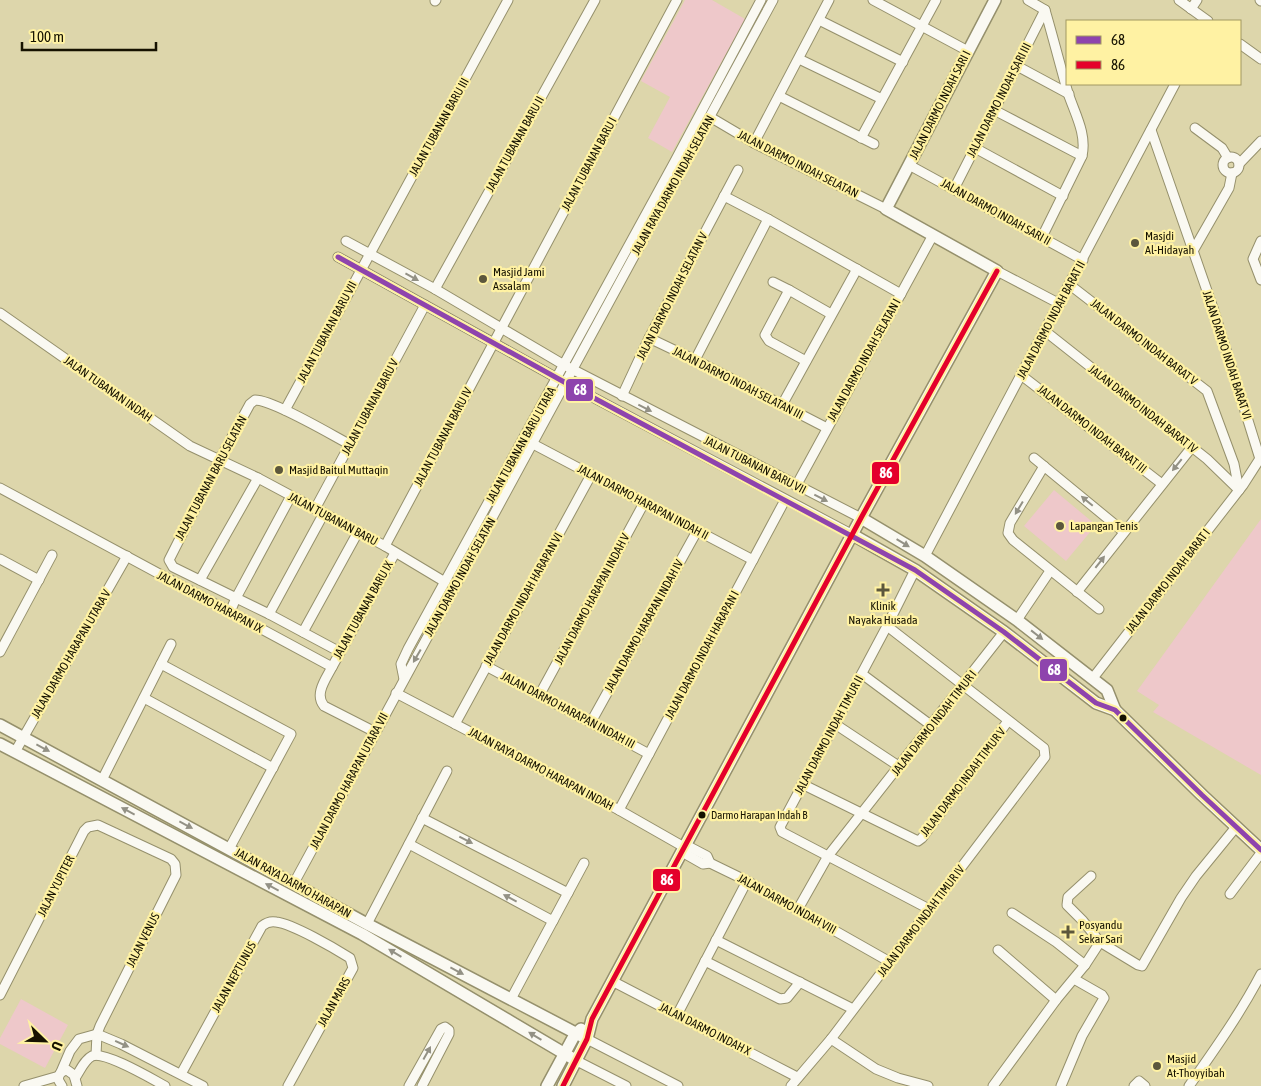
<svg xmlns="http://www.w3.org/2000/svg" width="1261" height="1086" font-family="'Asap Condensed',sans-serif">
<rect width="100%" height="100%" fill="#ddd6ab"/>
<!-- green -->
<g fill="#eec8ca">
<polygon points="685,0 712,0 745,19 672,152 648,138 670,97 641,81"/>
<polygon points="1054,490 1096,525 1066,561 1024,526"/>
<polygon points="1261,519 1261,775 1153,712 1159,705 1137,691"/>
<polygon points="21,999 68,1025 45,1068 0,1044 0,1038"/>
</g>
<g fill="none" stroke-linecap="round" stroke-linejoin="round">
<!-- minor casing -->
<g stroke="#95906c" stroke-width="11">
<g id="minor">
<polyline points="873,0 968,51"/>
<path d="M1028 0 1045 10C1053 37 1060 65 1068 93 1075 114 1087 134 1082 156L1042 237"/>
<polyline points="1179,0 1208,21"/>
<polyline points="1260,0 1261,1"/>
<polyline points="435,1 436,0"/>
<polyline points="1191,9 1197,0"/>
<polyline points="819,20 903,62"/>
<polyline points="1240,44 1261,59"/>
<polyline points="799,59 882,99"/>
<polyline points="1017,66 1069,94"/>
<polyline points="779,96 874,144"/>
<polyline points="994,110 1082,156"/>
<polyline points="710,117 754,143 886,209"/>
<polyline points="1195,128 1222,148 1228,158"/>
<polyline points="1151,130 1213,308 1260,459"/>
<polyline points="861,138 936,0"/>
<polyline points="754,143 829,0"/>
<polyline points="975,148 1063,196"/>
<circle cx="1231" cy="165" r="8"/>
<polyline points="1239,164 1261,141"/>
<polyline points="909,165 1083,260"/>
<polyline points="954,189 1045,10"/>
<polyline points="724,196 768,219 901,294"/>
<polyline points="346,241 435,289 564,365 861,518"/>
<polyline points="1261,241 1253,259 1261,280"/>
<polyline points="1193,251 1229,188 1232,173"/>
<polyline points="338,257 566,383 853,535"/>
<polyline points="997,271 1060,304"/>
<polyline points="773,282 789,290"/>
<polyline points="1070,285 1207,391 1234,464 1239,490"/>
<polyline points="435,289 595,0"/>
<polyline points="0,313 190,446 258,478 385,546 445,582"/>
<polyline points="1045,331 1207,459 1239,490"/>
<polyline points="649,338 695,360 827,428"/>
<polyline points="695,360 768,219"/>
<polyline points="806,361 769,341 765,335 789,290 831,314"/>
<polyline points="1021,375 1162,484"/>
<polyline points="622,396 649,338 738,170"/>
<polyline points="782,405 857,269"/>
<polyline points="285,410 508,0"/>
<polyline points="533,444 753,560"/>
<polyline points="1034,458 1124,532"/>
<polyline points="1044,466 1010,523 1008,533 1013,540 1099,609"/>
<polyline points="796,486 933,235"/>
<path d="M0 488 332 667C326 679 314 694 324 706L375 732"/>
<polyline points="315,509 425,305"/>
<polyline points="385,546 677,0"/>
<polyline points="925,556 1175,84"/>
<polyline points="0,559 39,580"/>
<polyline points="915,570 887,626 780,827 782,832 929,909"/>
<polyline points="200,580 258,478"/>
<polyline points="1077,592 1192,447"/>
<polyline points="230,612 236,598 291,496"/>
<polyline points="269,614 324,513"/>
<polyline points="1017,620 1050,571"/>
<polyline points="303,632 358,532"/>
<polyline points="0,652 52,555"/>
<path d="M340 652 269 614 173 567 169 560 220 459 250 404 255 400C273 400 330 434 349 444"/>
<polyline points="161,664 291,734 229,849"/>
<polyline points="486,666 649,754"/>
<polyline points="332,667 395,553"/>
<polyline points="862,674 932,726"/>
<polyline points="1093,678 1243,485 1261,457"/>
<polyline points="404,679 401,664 408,649 674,163 761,0"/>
<polyline points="396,693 619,810 684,847"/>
<polyline points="540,694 644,503"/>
<polyline points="144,698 273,768"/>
<polyline points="591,722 697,531"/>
<polyline points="455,724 591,475"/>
<polyline points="835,724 900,767"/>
<polyline points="15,752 127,556"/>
<polyline points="102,780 171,644"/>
<polyline points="802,784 918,841 922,838 1008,721"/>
<polyline points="619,810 785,500"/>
<polyline points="422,818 568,893"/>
<polyline points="409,844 553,921"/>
<polyline points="686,845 707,856 710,863"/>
<polyline points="682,852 703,864 710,863 747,881 890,962"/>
<polyline points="1091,876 1068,897 1067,905 1083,921 1100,942 1138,965 1142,966 1181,898 1196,876 1236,827"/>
<polyline points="294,883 773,0"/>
<polyline points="1230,894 1261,853"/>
<polyline points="798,909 828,856 1004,632"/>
<polyline points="1012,913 1056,942 1085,965"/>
<polyline points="367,924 447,771"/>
<polyline points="716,940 853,1009"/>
<polyline points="998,950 1056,1000"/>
<polyline points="705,961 780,999 787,998 800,982"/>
<polyline points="612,981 797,1077"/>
<polyline points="0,995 84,831 88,827 98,825 171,859 175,864 176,875 100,1026 97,1034 96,1055"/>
<polyline points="511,999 584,863"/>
<polyline points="677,1015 747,881"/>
<polyline points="587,1039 678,1086"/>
<polyline points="831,1039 876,1069 898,1078 928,1086"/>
<polyline points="577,1061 626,1086"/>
<polyline points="61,1072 70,1051 79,1039 97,1034 121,1044 203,1086"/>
<path d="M181 1074 262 926C267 922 271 921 276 922 293 924 334 948 350 958L353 968 288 1086"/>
<path d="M75 1078C80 1071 84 1060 92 1056 105 1051 152 1079 165 1086"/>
<polyline points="24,1086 59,1076"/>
<path d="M62 1086 59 1081C57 1075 61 1071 67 1070L74 1075 77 1086"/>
<polyline points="409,1086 441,1029 445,1027 449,1030 449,1034 422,1086"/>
<polyline points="791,1086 831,1039 1045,757 1044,748 887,626"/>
<polyline points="993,1086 1056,1000 1085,965 1100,942"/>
<polyline points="1061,1086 1082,1036 1104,998 1102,995 1074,979"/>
<polyline points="1134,1086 1139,1081 1145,1086"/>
<path d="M1189 1086C1215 1049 1240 1014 1261 974"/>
</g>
</g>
<!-- tertiary casing -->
<g stroke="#95906c" stroke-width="14">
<g id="tertiary">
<polyline points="861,518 925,556 1017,620 1107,690 1115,710"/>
<polyline points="853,535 915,570 1004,632 1096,703 1115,710 1202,795 1261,850"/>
<polyline points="0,725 367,924 587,1039"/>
<polyline points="0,744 362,934 577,1061"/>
<polyline points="547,1086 574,1036 581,1029"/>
<polyline points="563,1086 587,1039 592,1019 861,518 997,271 886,209 995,0"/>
</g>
</g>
<!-- minor -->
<use href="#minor" stroke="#faf9f2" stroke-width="9"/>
<!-- tertiary -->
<use href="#tertiary" stroke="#faf9f2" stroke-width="11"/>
<!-- bus-1 casing -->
<g stroke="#fff2a3" stroke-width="9">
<polyline id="bus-1" points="338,257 566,383 915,570 1004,632 1096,703 1115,710 1202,795 1261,850"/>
</g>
<!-- bus-2 casing -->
<g stroke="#fff2a3" stroke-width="9">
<polyline id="bus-2" points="563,1086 587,1039 592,1019 861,518 997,271"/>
</g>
<!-- bus-1 -->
<use href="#bus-1" stroke="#8e44ad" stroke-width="5"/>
<!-- bus-2 -->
<use href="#bus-2" stroke="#e4002b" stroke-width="5"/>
</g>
<!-- one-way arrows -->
<defs><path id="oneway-solid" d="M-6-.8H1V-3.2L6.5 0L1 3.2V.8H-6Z" transform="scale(1.25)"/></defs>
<g fill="#939185">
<use href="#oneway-solid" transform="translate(412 277) rotate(29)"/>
<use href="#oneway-solid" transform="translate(645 408) rotate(27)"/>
<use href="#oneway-solid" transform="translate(1177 465) rotate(129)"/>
<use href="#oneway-solid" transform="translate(821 498) rotate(27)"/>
<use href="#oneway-solid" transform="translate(1087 501) rotate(-140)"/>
<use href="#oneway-solid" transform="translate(1019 508) rotate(121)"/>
<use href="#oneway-solid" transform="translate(903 543) rotate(31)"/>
<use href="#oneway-solid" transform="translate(1100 562) rotate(-52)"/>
<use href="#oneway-solid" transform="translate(1037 635) rotate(38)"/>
<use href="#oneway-solid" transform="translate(417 656) rotate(120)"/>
<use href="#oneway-solid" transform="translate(43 748) rotate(28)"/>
<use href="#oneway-solid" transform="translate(128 811) rotate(-152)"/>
<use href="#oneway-solid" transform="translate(186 825) rotate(28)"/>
<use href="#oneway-solid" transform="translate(466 840) rotate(27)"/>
<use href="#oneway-solid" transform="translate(272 887) rotate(-152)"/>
<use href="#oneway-solid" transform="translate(510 898) rotate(-152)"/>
<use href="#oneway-solid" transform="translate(395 953) rotate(-149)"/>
<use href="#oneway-solid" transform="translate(457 971) rotate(28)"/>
<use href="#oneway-solid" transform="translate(535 1036) rotate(-149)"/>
<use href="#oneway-solid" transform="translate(122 1044) rotate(24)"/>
<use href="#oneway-solid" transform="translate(427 1053) rotate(-61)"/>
</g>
<!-- markers -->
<g fill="#5c573c" stroke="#fff2a3" stroke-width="2">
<circle cx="1135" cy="243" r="5"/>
<circle cx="483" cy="279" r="5"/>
<circle cx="279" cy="470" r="5"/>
<circle cx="1060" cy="526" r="5"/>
<path d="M880.5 582.5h5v5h5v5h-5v5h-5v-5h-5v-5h5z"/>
<path d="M1065.5 924.5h5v5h5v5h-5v5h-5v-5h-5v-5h5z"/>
<circle cx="1157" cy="1066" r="5"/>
</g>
<g fill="#161200" stroke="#fff2a3" stroke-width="2">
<circle cx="1123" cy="718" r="4.5"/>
<circle cx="702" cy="815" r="4.5"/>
</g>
<g text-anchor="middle" stroke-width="4.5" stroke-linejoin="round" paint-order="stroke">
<!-- bus labels -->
<g font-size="11" fill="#161200" stroke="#fff2a3" text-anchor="start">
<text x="711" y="819">Darmo Harapan Indah B</text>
</g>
<!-- street labels -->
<g font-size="12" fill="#161200" stroke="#fff2a3">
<text transform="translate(999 100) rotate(-63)" y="4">JALAN DARMO INDAH SARI III</text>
<text transform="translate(940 105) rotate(-63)" y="4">JALAN DARMO INDAH SARI I</text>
<text transform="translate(439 127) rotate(-61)" y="4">JALAN TUBANAN BARU III</text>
<text transform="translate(515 144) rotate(-61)" y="4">JALAN TUBANAN BARU II</text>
<text transform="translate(589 164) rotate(-62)" y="4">JALAN TUBANAN BARU I</text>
<text transform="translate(798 164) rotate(27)" y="4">JALAN DARMO INDAH SELATAN</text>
<text transform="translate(673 185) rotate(-61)" y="4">JALAN RAYA DARMO INDAH SELATAN</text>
<text transform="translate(996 212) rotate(29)" y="4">JALAN DARMO INDAH SARI II</text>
<text transform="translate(672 296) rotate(-63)" y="4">JALAN DARMO INDAH SELATAN V</text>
<text transform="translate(1051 320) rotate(-62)" y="4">JALAN DARMO INDAH BARAT II</text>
<text transform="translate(327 332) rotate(-62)" y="4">JALAN TUBANAN BARU VII</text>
<text transform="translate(1144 342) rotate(38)" y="4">JALAN DARMO INDAH BARAT V</text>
<text transform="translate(1227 355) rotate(72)" y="4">JALAN DARMO INDAH BARAT VI</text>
<text transform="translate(864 360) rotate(-61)" y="4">JALAN DARMO INDAH SELATAN I</text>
<text transform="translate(738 383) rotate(27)" y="4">JALAN DARMO INDAH SELATAN III</text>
<text transform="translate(108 389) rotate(35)" y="4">JALAN TUBANAN INDAH</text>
<text transform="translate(370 407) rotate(-62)" y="4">JALAN TUBANAN BARU V</text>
<text transform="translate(1143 409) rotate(38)" y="4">JALAN DARMO INDAH BARAT IV</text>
<text transform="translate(1092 429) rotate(38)" y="4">JALAN DARMO INDAH BARAT III</text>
<text transform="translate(443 437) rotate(-62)" y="4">JALAN TUBANAN BARU IV</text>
<text transform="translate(521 445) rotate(-61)" y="4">JALAN TUBANAN BARU UTARA</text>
<text transform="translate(755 465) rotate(27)" y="4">JALAN TUBANAN BARU VII</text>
<text transform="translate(211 478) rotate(-62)" y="4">JALAN TUBANAN BARU SELATAN</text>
<text transform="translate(643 502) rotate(28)" y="4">JALAN DARMO HARAPAN INDAH II</text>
<text transform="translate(333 519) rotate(28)" y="4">JALAN TUBANAN BARU</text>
<text transform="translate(460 577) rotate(-61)" y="4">JALAN DARMO INDAH SELATAN</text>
<text transform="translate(1168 581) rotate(-52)" y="4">JALAN DARMO INDAH BARAT I</text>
<text transform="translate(523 599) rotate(-61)" y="4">JALAN DARMO INDAH HARAPAN VI</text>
<text transform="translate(592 599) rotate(-62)" y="4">JALAN DARMO HARAPAN INDAH V</text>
<text transform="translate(210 602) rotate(28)" y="4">JALAN DARMO HARAPAN IX</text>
<text transform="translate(363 610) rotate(-61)" y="4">JALAN TUBANAN BARU IX</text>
<text transform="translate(644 626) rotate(-61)" y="4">JALAN DARMO HARAPAN INDAH IV</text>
<text transform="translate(71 654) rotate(-60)" y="4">JALAN DARMO HARAPAN UTARA V</text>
<text transform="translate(702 655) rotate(-62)" y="4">JALAN DARMO INDAH HARAPAN I</text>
<text transform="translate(568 710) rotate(28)" y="4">JALAN DARMO HARAPAN INDAH III</text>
<text transform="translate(934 723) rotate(-52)" y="4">JALAN DARMO INDAH TIMUR I</text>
<text transform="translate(829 735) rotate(-62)" y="4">JALAN DARMO INDAH TIMUR II</text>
<text transform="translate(541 769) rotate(28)" y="4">JALAN RAYA DARMO HARAPAN INDAH</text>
<text transform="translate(349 781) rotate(-62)" y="4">JALAN DARMO HARAPAN UTARA VII</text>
<text transform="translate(963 782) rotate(-53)" y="4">JALAN DARMO INDAH TIMUR V</text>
<text transform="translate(293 883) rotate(29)" y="4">JALAN RAYA DARMO HARAPAN</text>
<text transform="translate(56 886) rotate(-63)" y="4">JALAN YUPITER</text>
<text transform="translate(787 904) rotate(29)" y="4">JALAN DARMO INDAH VIII</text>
<text transform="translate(921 921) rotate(-53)" y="4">JALAN DARMO INDAH TIMUR IV</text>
<text transform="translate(143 940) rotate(-63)" y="4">JALAN VENUS</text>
<text transform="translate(234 977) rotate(-61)" y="4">JALAN NEPTUNUS</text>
<text transform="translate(334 1002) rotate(-61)" y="4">JALAN MARS</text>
<text transform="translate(705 1029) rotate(27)" y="4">JALAN DARMO INDAH X</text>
</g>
<!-- poi labels -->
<g font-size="12" fill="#161200" stroke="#fff2a3" text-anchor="start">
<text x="1145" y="240">Masjdi<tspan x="1145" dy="14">Al-Hidayah</tspan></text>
<text x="493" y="276">Masjid Jami<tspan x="493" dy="14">Assalam</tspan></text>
<text x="289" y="474">Masjid Baitul Muttaqin</text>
<text x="1070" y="530">Lapangan Tenis</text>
<text x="883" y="610" text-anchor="middle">Klinik<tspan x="883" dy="14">Nayaka Husada</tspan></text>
<text x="1079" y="929">Posyandu<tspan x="1079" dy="14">Sekar Sari</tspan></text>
<text x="1167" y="1063">Masjid<tspan x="1167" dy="14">At-Thoyyibah</tspan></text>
</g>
</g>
<g stroke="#fff2a3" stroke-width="2">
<rect x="565" y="378" width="29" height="24" rx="5" fill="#8e44ad"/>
<rect x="871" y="461" width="29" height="24" rx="5" fill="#e4002b"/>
<rect x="1039" y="658" width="29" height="24" rx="5" fill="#8e44ad"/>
<rect x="652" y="868" width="29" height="24" rx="5" fill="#e4002b"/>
</g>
<g font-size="14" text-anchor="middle" font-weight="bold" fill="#fff">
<text x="580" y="395">68</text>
<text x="886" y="478">86</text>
<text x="1054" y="675">68</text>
<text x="667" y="885">86</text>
</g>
<!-- legend -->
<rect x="1066" y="20" width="175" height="65" fill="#fff2a3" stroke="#a29862"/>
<rect x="1076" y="36" width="25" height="8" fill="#8e44ad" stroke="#a29862"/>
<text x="1111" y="45" font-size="15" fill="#161200">68</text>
<rect x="1076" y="61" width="25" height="8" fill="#e4002b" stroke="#a29862"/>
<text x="1111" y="70" font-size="15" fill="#161200">86</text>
<!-- north arrow -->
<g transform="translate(45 1041) rotate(113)" stroke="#fff2a3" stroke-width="4" paint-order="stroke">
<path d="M0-4L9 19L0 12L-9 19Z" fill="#161200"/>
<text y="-8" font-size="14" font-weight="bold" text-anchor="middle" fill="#161200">U</text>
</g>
<!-- scale -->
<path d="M22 42v8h134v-8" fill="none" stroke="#161200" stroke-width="2.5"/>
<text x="30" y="42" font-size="15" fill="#161200" stroke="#fff2a3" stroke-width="4" paint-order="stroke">100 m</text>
</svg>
